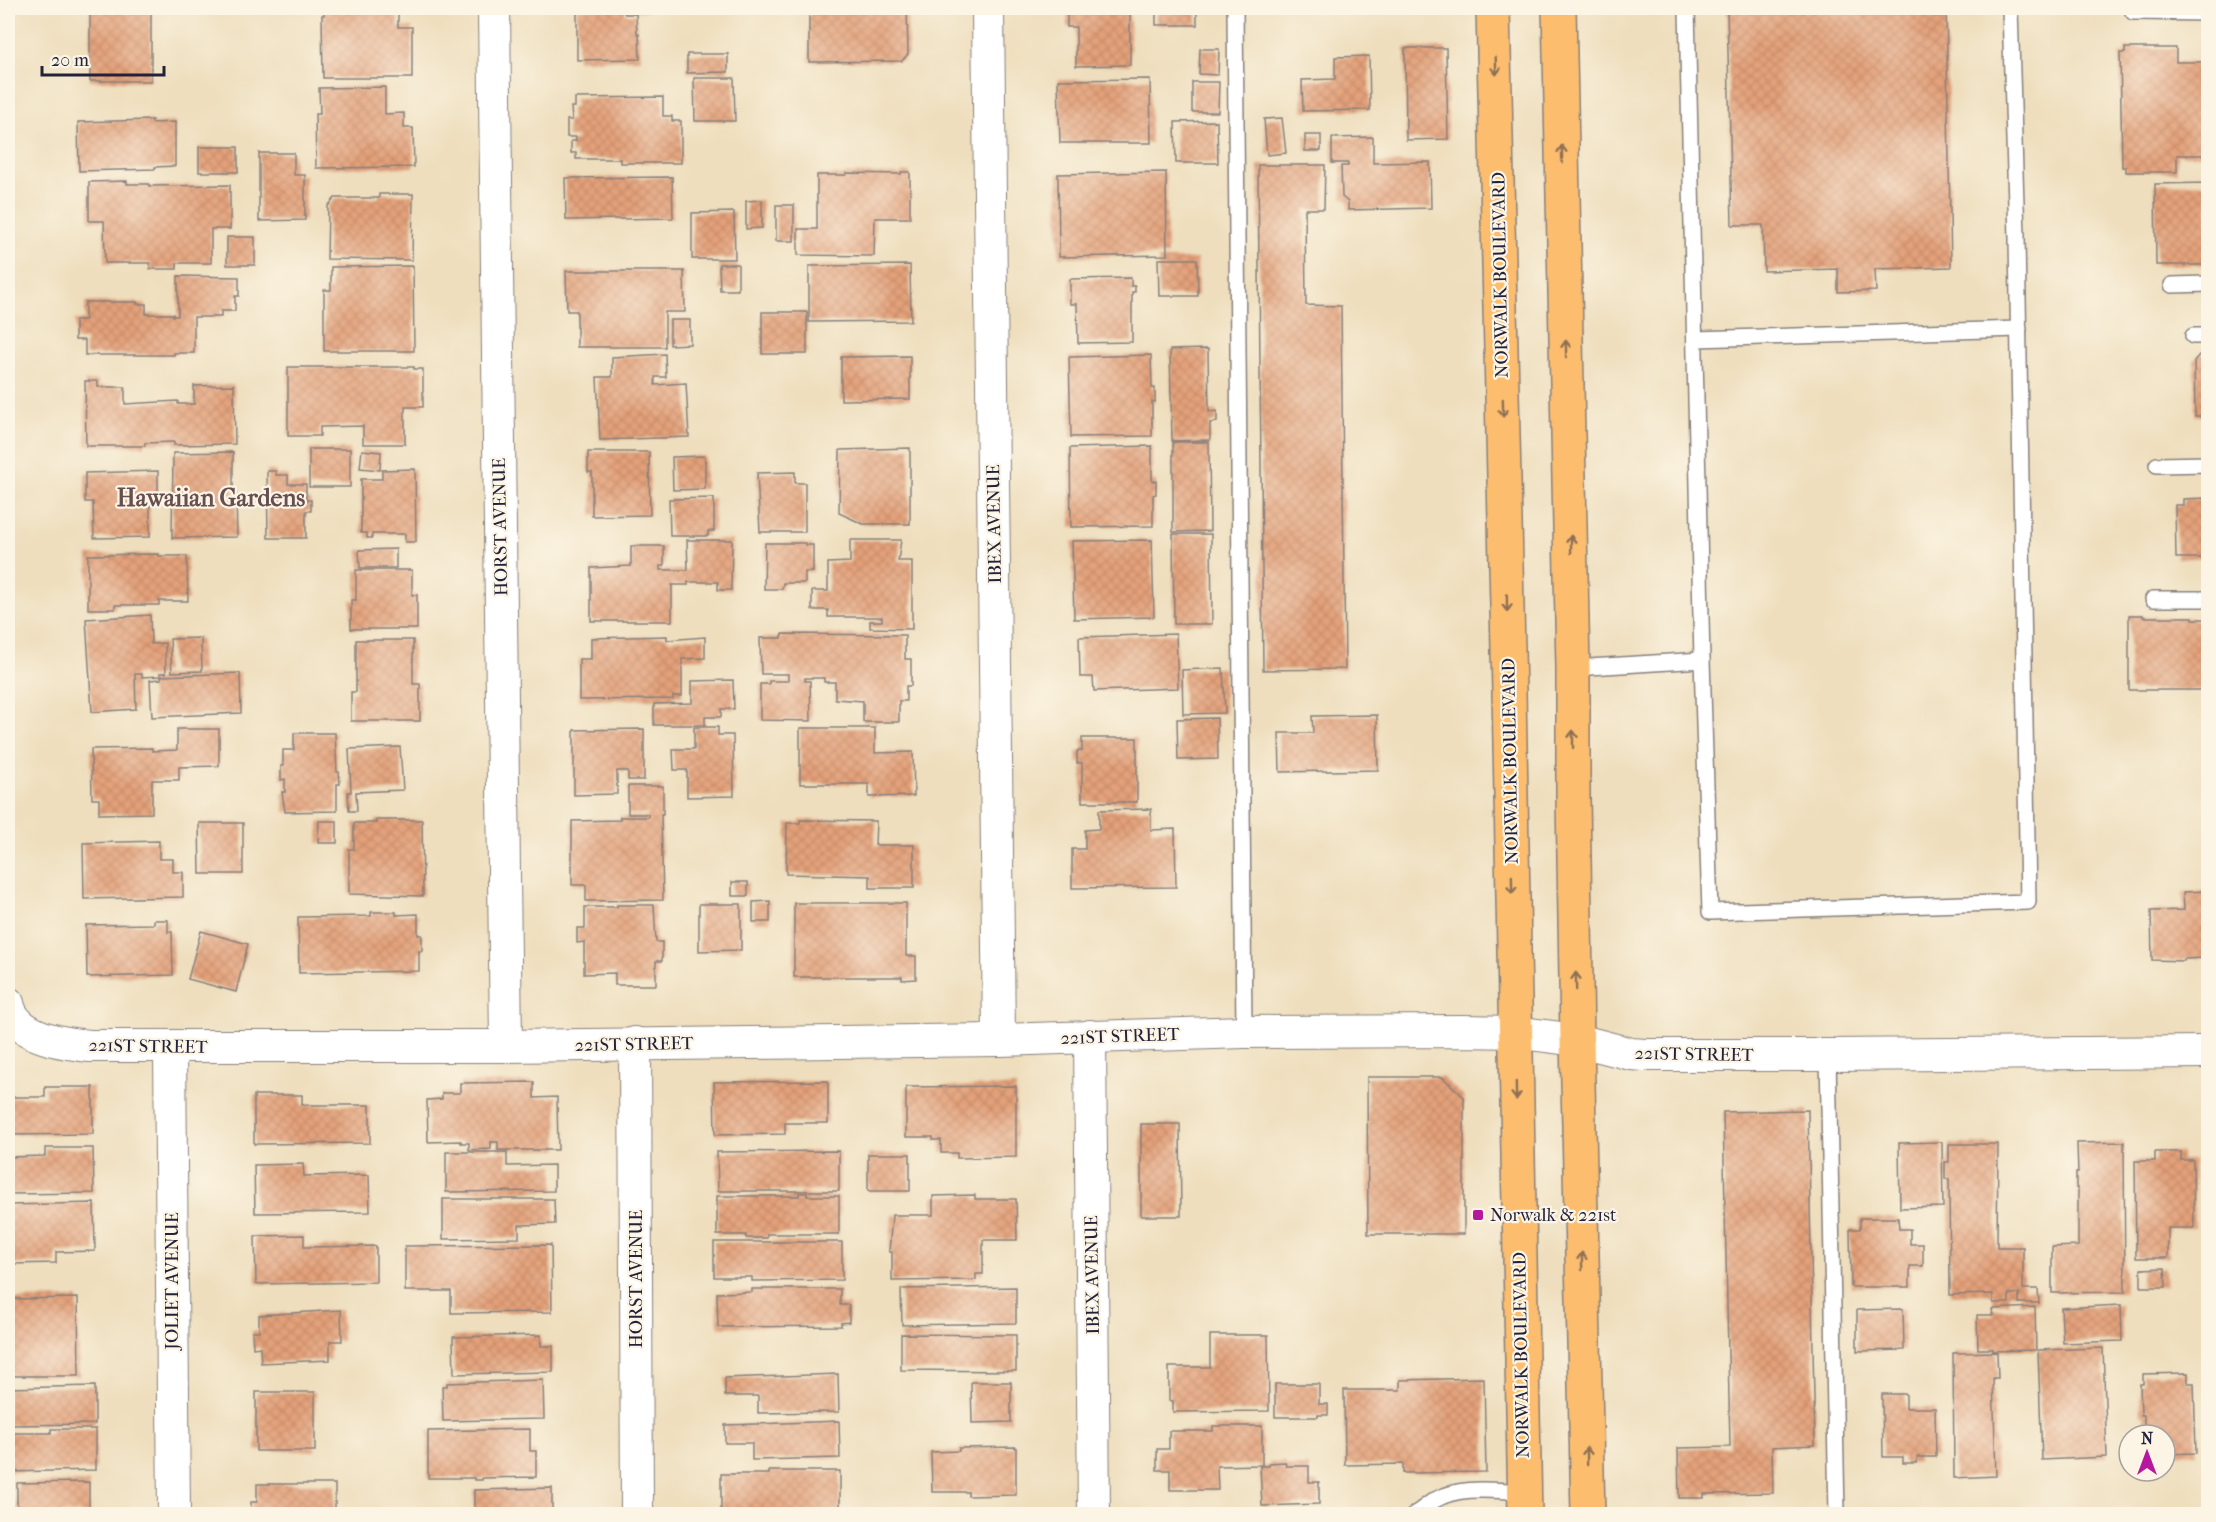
<svg xmlns="http://www.w3.org/2000/svg" width="2216" height="1522" font-family="'IM FELL French Canon',serif">
<defs>
<pattern id="building-cross-hatch" width="8" height="8" patternUnits="userSpaceOnUse" patternTransform="scale(1.5)"><rect width="8" height="8" fill="#e4a179"/><path d="M0 0l8 8M0 8l8-8" fill="none" stroke="#c38a6a"/></pattern>
</defs>
<rect width="100%" height="100%" fill="#fcf5e5"/>
<filter id="ink" filterUnits="userSpaceOnUse"><feTurbulence type="fractalNoise" baseFrequency=".0167" numOctaves="2"/><feDisplacementMap in="SourceGraphic" scale="12" xChannelSelector="R" yChannelSelector="G"/><feConvolveMatrix kernelMatrix="1 2 1 2 8 2 1 2 1" color-interpolation-filters="sRGB"/></filter>
<filter id="wash" filterUnits="userSpaceOnUse"><feTurbulence type="fractalNoise" baseFrequency=".008" numOctaves="4" result="noise"/><feDisplacementMap in="SourceGraphic" scale="24" xChannelSelector="R" yChannelSelector="G"/><feGaussianBlur stdDeviation="1.35" result="paint"/><feColorMatrix in="noise" values="0 0 0 0 0 0 0 0 0 0 0 0 0 0 0 0 0 1.4 0 .05"/><feComposite in="paint" operator="in"/></filter>
<g filter="url(#wash)">
<rect width="100%" height="100%" fill="#eedebd"/>
<g id="blocks">
<!-- building -->
<g fill="url(#building-cross-hatch)">
<rect x="90" y="8" width="61" height="73"/>
<polygon points="324,8 398,8 398,27 412,27 412,78 323,78 322,15 324,15"/>
<polygon points="577,8 649,8 649,11 625,11 625,14 636,14 637,34 639,34 640,59 577,60"/>
<polygon points="809,8 907,8 908,54 902,61 809,62"/>
<polygon points="1067,8 1130,8 1130,65 1076,66 1076,27 1067,27"/>
<rect x="1156" y="8" width="41" height="17"/>
<polygon points="1727,8 1946,8 1951,267 1875,269 1876,291 1838,292 1838,269 1764,271 1763,225 1732,225"/>
<polygon points="1405,48 1446,48 1448,139 1406,140"/>
<polygon points="2125,48 2176,48 2176,62 2208,62 2208,155 2177,155 2177,172 2126,172 2126,167 2122,167 2120,53 2125,53"/>
<polygon points="1200,49 1219,49 1218,75 1199,74"/>
<polygon points="687,54 728,54 728,72 687,73"/>
<polygon points="1369,56 1370,110 1303,111 1302,80 1335,79 1335,57"/>
<polygon points="694,78 734,78 735,121 695,121"/>
<polygon points="1150,79 1151,143 1060,143 1058,80"/>
<polygon points="1192,82 1219,82 1218,112 1192,112"/>
<polygon points="385,87 385,114 404,113 404,128 413,128 414,167 316,168 315,114 320,114 319,88"/>
<polygon points="663,97 663,116 672,116 672,121 681,121 681,163 620,163 620,159 576,159 576,153 571,153 571,141 576,141 576,137 567,137 567,120 572,120 571,107 575,107 575,98"/>
<polygon points="1282,118 1286,153 1267,155 1264,119"/>
<polygon points="152,120 152,123 175,122 175,166 155,167 155,169 79,171 78,122"/>
<polygon points="1217,121 1218,163 1176,163 1175,122"/>
<rect x="1305" y="135" width="16" height="16"/>
<polygon points="1373,137 1373,163 1430,162 1431,208 1348,210 1348,202 1342,197 1341,166 1348,166 1348,163 1332,163 1332,138"/>
<rect x="199" y="147" width="39" height="25"/>
<polygon points="259,153 294,153 294,175 305,175 305,220 259,221"/>
<polygon points="1258,165 1325,165 1324,209 1305,209 1306,305 1341,306 1345,669 1263,670"/>
<polygon points="901,172 910,172 910,218 875,218 874,256 798,255 798,229 817,229 817,175 846,175 846,173 901,174"/>
<polygon points="1166,172 1167,255 1059,257 1058,174"/>
<polygon points="672,177 673,218 566,220 565,178"/>
<polygon points="127,181 127,184 149,184 149,186 230,185 230,229 211,229 211,263 177,263 177,269 150,269 150,263 105,263 104,221 89,221 89,182"/>
<polygon points="2208,183 2208,265 2156,265 2155,184"/>
<polygon points="379,194 413,194 412,260 327,259 328,206 335,198 379,198"/>
<polygon points="762,200 762,228 746,229 746,201"/>
<rect x="776" y="205" width="18" height="36"/>
<polygon points="734,212 735,259 692,259 692,213"/>
<rect x="227" y="237" width="28" height="28"/>
<polygon points="1158,259 1197,259 1198,296 1159,296"/>
<polygon points="719,264 738,264 738,290 720,290"/>
<polygon points="910,265 911,321 809,322 809,266"/>
<polygon points="413,266 414,351 324,351 324,290 331,290 331,267"/>
<polygon points="566,271 684,271 685,312 665,312 665,347 577,347 577,311 567,311"/>
<polygon points="178,276 239,277 239,296 235,296 235,311 221,311 221,317 194,317 194,353 174,353 174,355 85,355 85,340 75,340 75,320 85,320 85,302 137,302 137,304 146,304 146,314 173,314 173,316 178,316"/>
<polygon points="1131,278 1131,286 1135,286 1135,292 1132,292 1132,342 1078,343 1077,304 1070,304 1070,279"/>
<rect x="762" y="312" width="45" height="42"/>
<polygon points="670,320 690,320 690,344 670,345"/>
<polygon points="1208,349 1209,412 1217,411 1217,422 1210,423 1210,440 1172,441 1170,350"/>
<polygon points="665,354 666,377 655,377 655,385 686,383 689,437 600,440 597,377 612,377 612,357"/>
<polygon points="2208,354 2208,416 2195,416 2194,361 2199,355"/>
<polygon points="1151,355 1152,388 1155,388 1155,402 1152,402 1152,436 1071,437 1069,357"/>
<polygon points="910,356 910,399 841,400 841,357"/>
<polygon points="288,367 414,367 414,369 423,369 423,407 405,407 405,444 363,444 363,426 320,427 320,436 288,436"/>
<polygon points="85,381 98,381 98,387 125,387 125,404 178,401 178,404 194,404 194,386 234,385 235,444 174,445 174,442 145,443 145,446 86,446"/>
<polygon points="1173,442 1209,442 1210,531 1173,532"/>
<polygon points="1152,446 1152,481 1156,481 1156,494 1153,495 1153,526 1071,527 1070,448"/>
<polygon points="910,448 910,524 863,524 839,513 840,450"/>
<rect x="309" y="449" width="41" height="38"/>
<polygon points="362,450 381,452 380,470 360,468"/>
<polygon points="233,452 233,494 236,494 237,537 172,538 173,453"/>
<polygon points="588,452 649,452 650,515 592,516 592,472 588,472"/>
<polygon points="705,456 705,489 673,490 672,457"/>
<polygon points="415,469 416,542 405,542 405,534 372,534 372,538 367,538 367,533 361,533 361,479 382,479 382,470"/>
<polygon points="158,471 158,497 150,497 150,537 94,538 93,502 85,502 85,473"/>
<polygon points="267,471 276,471 276,475 288,475 288,484 306,484 306,500 311,500 311,511 306,511 306,538 268,538"/>
<polygon points="795,472 795,483 805,483 805,532 760,532 757,473"/>
<polygon points="714,498 714,531 708,531 708,536 670,536 669,499"/>
<polygon points="2208,498 2208,562 2205,562 2205,558 2176,558 2175,505 2183,505 2183,499"/>
<polygon points="1173,534 1211,534 1212,624 1174,624"/>
<polygon points="687,540 732,540 731,590 718,590 718,582 688,582 688,585 672,585 672,621 591,621 591,568 631,566 631,546 664,546 664,566 660,566 660,570 688,570"/>
<polygon points="850,540 901,540 898,561 912,561 912,629 870,628 870,621 882,621 882,617 828,617 828,610 812,610 812,591 828,591 828,563 850,562"/>
<polygon points="1152,540 1154,617 1074,619 1072,541"/>
<polygon points="765,543 805,543 805,545 813,545 813,572 805,572 805,583 783,583 782,589 764,589"/>
<polygon points="396,549 396,568 360,568 359,550"/>
<polygon points="159,554 159,556 187,556 188,601 159,601 159,605 115,605 115,609 88,609 88,555"/>
<polygon points="356,570 412,570 412,595 417,595 417,629 351,629 351,600 356,600"/>
<polygon points="150,615 151,644 165,643 166,673 160,673 160,676 142,677 142,674 135,674 136,709 92,712 86,619"/>
<polygon points="2129,615 2143,615 2143,617 2193,617 2193,619 2208,619 2208,690 2129,690"/>
<polygon points="782,634 905,635 905,659 911,659 911,686 906,686 906,701 899,701 899,722 863,722 863,701 835,699 835,682 824,682 824,678 805,678 805,681 810,681 811,721 760,720 760,684 769,684 769,681 788,681 788,674 761,674 760,638 782,638"/>
<polygon points="1176,634 1178,688 1094,691 1093,677 1080,677 1079,637"/>
<polygon points="667,636 667,640 705,637 705,658 682,659 682,696 673,696 673,699 579,700 579,659 591,659 591,638"/>
<polygon points="201,638 202,671 172,672 170,639"/>
<polygon points="356,640 413,640 413,684 420,684 420,721 351,721 351,692 356,692"/>
<polygon points="1223,668 1225,713 1183,714 1182,670"/>
<polygon points="240,673 241,713 152,717 150,680 161,679 161,676"/>
<polygon points="733,680 734,709 721,709 721,717 705,717 705,725 654,725 654,704 692,703 692,681"/>
<polygon points="1377,715 1378,770 1280,772 1279,733 1313,733 1312,716"/>
<polygon points="1217,718 1218,759 1178,760 1177,719"/>
<polygon points="694,727 718,727 718,735 733,735 734,796 687,797 687,770 674,770 673,749 694,749"/>
<polygon points="800,728 875,728 875,753 913,752 914,796 869,797 869,784 800,784"/>
<polygon points="177,729 219,729 219,766 179,767 179,780 152,780 152,813 99,814 99,799 92,799 91,749 152,748 152,751 177,750"/>
<polygon points="644,729 644,780 628,780 628,771 617,771 617,794 574,795 574,730"/>
<polygon points="294,733 335,733 337,772 339,772 340,784 337,784 337,811 285,812 282,792 285,792 285,779 281,780 281,766 283,766 283,750 294,750"/>
<polygon points="1082,738 1137,738 1137,802 1082,802 1082,763 1077,763 1077,751 1082,751"/>
<polygon points="400,747 403,790 356,792 357,811 349,811 348,792 351,792 349,749"/>
<polygon points="628,786 663,786 663,814 661,814 663,900 586,901 586,885 572,885 572,821 620,820 620,817 648,817 648,814 628,814"/>
<polygon points="1151,809 1151,830 1175,829 1176,887 1072,888 1072,849 1085,849 1085,830 1099,829 1099,810"/>
<polygon points="376,820 422,820 423,896 349,894 349,849 354,849 354,823 376,823"/>
<polygon points="800,820 876,821 875,845 914,845 914,888 870,888 870,876 786,874 787,823 800,823"/>
<polygon points="319,821 337,821 337,843 318,843"/>
<polygon points="199,823 243,823 243,874 200,874"/>
<polygon points="159,841 159,859 173,859 173,872 183,872 183,897 84,899 83,843"/>
<rect x="732" y="882" width="16" height="14"/>
<polygon points="2208,891 2208,953 2205,953 2205,958 2184,959 2184,961 2152,960 2151,911 2184,910 2183,892"/>
<polygon points="770,901 770,922 753,922 753,902"/>
<polygon points="794,903 906,903 906,956 916,956 916,979 902,980 902,977 794,977"/>
<polygon points="699,904 741,904 741,950 699,951"/>
<polygon points="617,905 654,905 656,942 662,942 662,961 656,961 656,985 615,985 615,973 584,974 584,942 577,943 577,928 585,928 585,907 617,907"/>
<polygon points="371,912 396,912 396,915 418,914 418,935 422,935 422,951 419,951 419,971 299,973 298,917 371,916"/>
<polygon points="154,920 168,920 168,932 172,932 173,975 87,977 86,925 154,924"/>
<polygon points="201,931 248,944 236,992 188,979"/>
<polygon points="1367,1077 1442,1077 1464,1097 1464,1234 1368,1234"/>
<polygon points="828,1081 828,1123 785,1123 785,1134 715,1135 714,1082"/>
<polygon points="534,1082 534,1098 557,1097 558,1150 498,1150 498,1142 491,1142 491,1149 469,1150 469,1143 461,1143 461,1141 428,1142 427,1100 442,1099 442,1093 460,1093 460,1083"/>
<polygon points="1016,1086 1016,1157 957,1158 957,1153 941,1153 941,1140 933,1140 933,1137 906,1137 906,1087"/>
<polygon points="45,1087 93,1087 93,1134 8,1135 8,1097 45,1097"/>
<polygon points="254,1095 302,1095 302,1105 370,1105 370,1143 254,1144"/>
<polygon points="1808,1110 1815,1445 1772,1447 1773,1493 1704,1494 1704,1498 1679,1498 1678,1448 1730,1447 1723,1112"/>
<polygon points="1141,1124 1180,1124 1181,1216 1141,1216"/>
<polygon points="1942,1142 1943,1207 1900,1208 1899,1143"/>
<polygon points="2124,1142 2125,1292 2052,1293 2052,1247 2078,1246 2078,1188 2076,1188 2076,1173 2078,1173 2077,1143"/>
<polygon points="1949,1144 1998,1144 1997,1247 2023,1247 2023,1289 2038,1289 2039,1303 2019,1303 2019,1294 2009,1294 2009,1303 1993,1303 1993,1294 1950,1295 1949,1179 1945,1179 1945,1162 1949,1162"/>
<polygon points="45,1148 93,1148 94,1193 8,1194 8,1157 45,1156"/>
<polygon points="839,1151 839,1191 718,1191 717,1152"/>
<polygon points="446,1152 507,1152 507,1166 554,1165 554,1191 446,1192"/>
<polygon points="2155,1152 2181,1152 2181,1160 2193,1160 2194,1228 2168,1228 2168,1258 2136,1258 2135,1161 2155,1161"/>
<rect x="868" y="1154" width="42" height="37"/>
<polygon points="303,1164 304,1176 369,1175 370,1212 255,1213 254,1165"/>
<polygon points="799,1193 807,1193 807,1196 839,1196 839,1234 767,1234 767,1238 746,1238 746,1235 717,1235 717,1196 799,1196"/>
<polygon points="975,1195 975,1199 1016,1199 1017,1240 983,1240 983,1274 976,1274 976,1280 892,1281 892,1252 889,1252 892,1215 933,1215 933,1196"/>
<polygon points="443,1199 554,1199 555,1224 519,1225 519,1238 443,1239"/>
<polygon points="94,1203 95,1251 56,1252 56,1263 11,1264 9,1205"/>
<polygon points="1860,1218 1898,1218 1899,1229 1910,1229 1910,1244 1923,1244 1923,1266 1910,1266 1910,1287 1851,1287 1850,1229 1860,1229"/>
<polygon points="304,1235 304,1247 376,1246 376,1282 256,1284 255,1236"/>
<polygon points="714,1242 842,1242 842,1280 752,1281 752,1277 714,1277"/>
<polygon points="551,1245 552,1312 451,1313 451,1291 405,1291 405,1246"/>
<polygon points="2165,1268 2166,1287 2141,1287 2141,1269"/>
<polygon points="1016,1287 1016,1323 902,1325 901,1289"/>
<polygon points="752,1289 840,1289 840,1305 849,1305 849,1322 841,1323 841,1326 718,1327 717,1293 752,1292"/>
<polygon points="78,1298 79,1376 8,1376 8,1299"/>
<polygon points="2121,1305 2122,1341 2063,1343 2061,1308"/>
<polygon points="2035,1307 2036,1350 1993,1351 1993,1349 1978,1349 1977,1315 1993,1315 1992,1309"/>
<polygon points="1903,1309 1904,1350 1857,1351 1857,1310"/>
<polygon points="341,1310 342,1341 330,1341 330,1360 261,1363 260,1347 253,1348 252,1331 259,1331 259,1315"/>
<polygon points="901,1334 1016,1335 1016,1371 901,1370"/>
<polygon points="541,1335 541,1346 553,1346 553,1372 454,1374 453,1337"/>
<polygon points="1210,1335 1268,1335 1269,1411 1173,1412 1173,1401 1169,1401 1169,1367 1210,1367"/>
<polygon points="2103,1348 2107,1457 2042,1460 2038,1350"/>
<polygon points="1997,1352 1998,1378 1993,1378 1996,1476 1954,1478 1953,1353"/>
<polygon points="2188,1373 2188,1383 2194,1383 2196,1453 2165,1454 2165,1435 2141,1435 2141,1433 2144,1433 2144,1415 2141,1415 2140,1384 2143,1384 2143,1374"/>
<polygon points="838,1374 839,1412 758,1413 758,1396 725,1396 725,1378"/>
<polygon points="1484,1378 1486,1472 1403,1473 1403,1464 1345,1465 1344,1390 1400,1390 1400,1380"/>
<polygon points="543,1380 544,1419 443,1421 442,1386 447,1386 447,1383"/>
<polygon points="971,1382 1011,1382 1011,1422 972,1423"/>
<polygon points="1275,1384 1319,1384 1319,1404 1328,1404 1328,1415 1318,1415 1318,1417 1275,1417"/>
<polygon points="95,1386 95,1424 8,1425 8,1388"/>
<rect x="256" y="1392" width="59" height="59"/>
<polygon points="1882,1394 1906,1394 1906,1408 1935,1408 1936,1457 1917,1457 1917,1463 1903,1463 1903,1457 1883,1457"/>
<polygon points="839,1421 840,1458 752,1460 752,1443 725,1443 725,1425"/>
<polygon points="1213,1426 1262,1426 1262,1465 1217,1466 1218,1490 1170,1490 1170,1470 1157,1470 1157,1449 1169,1449 1169,1431 1213,1431"/>
<polygon points="51,1429 96,1429 96,1470 8,1472 8,1433 51,1433"/>
<polygon points="530,1429 530,1451 536,1451 536,1477 482,1478 482,1480 474,1480 474,1478 428,1478 428,1431"/>
<polygon points="1016,1447 1016,1495 968,1496 968,1492 932,1492 931,1452 959,1451 959,1448"/>
<polygon points="1285,1462 1286,1466 1309,1466 1309,1482 1319,1482 1319,1504 1262,1506 1260,1466 1269,1466 1269,1463"/>
<polygon points="769,1471 840,1471 840,1514 721,1512 721,1474 769,1474"/>
<polygon points="89,1482 89,1514 17,1514 17,1483"/>
<polygon points="257,1484 335,1484 335,1514 251,1514 251,1502 257,1502"/>
<polygon points="552,1488 552,1514 474,1514 474,1490"/>
</g>
</g>
</g>
<g filter="url(#ink)">
<use href="#blocks" fill-opacity="0" stroke="#88807c" stroke-width="1.5"/>
<g fill="none" stroke-linecap="round" stroke-linejoin="round">
<!-- service casing -->
<g stroke="#88807c" stroke-width="18">
<g id="service">
<polyline points="1235,8 1244,1032"/>
<polyline points="1687,8 1702,660"/>
<polyline points="2133,12 2208,13"/>
<polyline points="2172,285 2208,284"/>
<polyline points="2193,336 2208,336"/>
<polyline points="1695,339 2019,329"/>
<polyline points="2157,465 2208,464"/>
<polyline points="2153,599 2208,599"/>
<polyline points="1573,668 1702,660 1710,912 2028,902 2017,237 2010,8"/>
<polyline points="1828,1055 1837,1514"/>
<path d="M1415 1514C1422 1510 1428 1504 1435 1500 1461 1485 1495 1491 1525 1492"/>
</g>
</g>
<!-- minor casing -->
<g stroke="#88807c" stroke-width="34">
<g id="minor">
<polyline points="494,8 506,1046"/>
<polyline points="988,8 999,1040"/>
<path d="M8 1003C14 1037 61 1043 90 1046H506L999 1040 1244 1032 1463 1031 1514 1032 1577 1040 1631 1054 1645 1055H1828L2208 1052"/>
<polyline points="1090,1036 1094,1514"/>
<polyline points="635,1043 637,1514"/>
<polyline points="170,1047 174,1514"/>
</g>
</g>
<!-- primary casing -->
<g stroke="#88807c" stroke-width="36">
<g id="primary">
<polyline points="1493,8 1509,692 1525,1514"/>
<polyline points="1559,8 1573,668 1573,797 1577,1040 1588,1514"/>
</g>
</g>
<!-- service -->
<use href="#service" stroke="#fff" stroke-width="15"/>
<!-- minor -->
<use href="#minor" stroke="#fff" stroke-width="32"/>
<!-- primary -->
<use href="#primary" stroke="#fcbd6e" stroke-width="33"/>
</g>
<!-- one-way arrows -->
<defs><path id="oneway-shaft" d="M-6 0H5M1.5-3L5.5 0L1.5 3" fill="none" stroke-width="1.6" stroke-linecap="round" stroke-linejoin="round" transform="scale(1.5)"/></defs>
<g stroke="#8f7054">
<use href="#oneway-shaft" transform="translate(1496 66) rotate(88)"/>
<use href="#oneway-shaft" transform="translate(1562 154) rotate(-91)"/>
<use href="#oneway-shaft" transform="translate(1566 349) rotate(-91)"/>
<use href="#oneway-shaft" transform="translate(1503 408) rotate(89)"/>
<use href="#oneway-shaft" transform="translate(1571 544) rotate(-91)"/>
<use href="#oneway-shaft" transform="translate(1507 603) rotate(89)"/>
<use href="#oneway-shaft" transform="translate(1573 739) rotate(-90)"/>
<use href="#oneway-shaft" transform="translate(1512 885) rotate(89)"/>
<use href="#oneway-shaft" transform="translate(1576 981) rotate(-91)"/>
<use href="#oneway-shaft" transform="translate(1516 1091) rotate(89)"/>
<use href="#oneway-shaft" transform="translate(1582 1261) rotate(-91)"/>
<use href="#oneway-shaft" transform="translate(1587 1456) rotate(-91)"/>
</g>
</g>
<!-- markers -->
<rect fill="#b5179e" stroke="#fcf5e5" stroke-width="2" x="1472" y="1209" width="12" height="12" rx="3"/>
<g text-anchor="middle" stroke-width="4.5" stroke-linejoin="round" paint-order="stroke">
<!-- street labels -->
<g font-size="18" fill="#22223b" stroke="#fcf5e5">
<text transform="translate(1500 275) rotate(-91)" y="6">NORWALK BOULEVARD</text>
<text transform="translate(994 524) rotate(-91)" y="6">IBEX AVENUE</text>
<text transform="translate(500 527) rotate(-91)" y="6">HORST AVENUE</text>
<text transform="translate(1510 761) rotate(-91)" y="6">NORWALK BOULEVARD</text>
<text transform="translate(1120 1036) rotate(-2)" y="6">221ST STREET</text>
<text transform="translate(634 1044) rotate(-1)" y="6">221ST STREET</text>
<text transform="translate(148 1046) rotate(1)" y="6">221ST STREET</text>
<text transform="translate(1694 1054) rotate(1)" y="6">221ST STREET</text>
<text transform="translate(1092 1275) rotate(-91)" y="6">IBEX AVENUE</text>
<text transform="translate(636 1279) rotate(-90)" y="6">HORST AVENUE</text>
<text transform="translate(172 1281) rotate(-90)" y="6">JOLIET AVENUE</text>
<text transform="translate(1521 1355) rotate(-91)" y="6">NORWALK BOULEVARD</text>
</g>
<!-- poi labels -->
<g font-size="18" fill="#22223b" stroke="#fcf5e5" text-anchor="start">
<text x="1490" y="1221">Norwalk &amp; 221st</text>
</g>
<!-- district labels -->
<g font-size="24" font-weight="bold" fill="#664e51" stroke="#fcf5e5">
<text x="211" y="506">Hawaiian Gardens</text>
</g>
</g>
<!-- margin -->
<rect width="2216" height="1522" fill="none" stroke="#fcf5e5" stroke-width="30"/>
<!-- north arrow -->
<g transform="translate(2147 1453)"><circle r="28" fill="#fcf5e5" stroke="#a5a1a1" stroke-width="1.5"/>
<path d="M0-4.5L10 22L0 15L-10 22Z" fill="#b5179e"/>
<text y="-9" font-size="16" font-weight="bold" text-anchor="middle" fill="#22223b">N</text>
</g>
<!-- scale -->
<path d="M42 66v9h122v-9" fill="none" stroke="#22223b" stroke-width="3"/>
<text x="51" y="66" font-size="18" fill="#22223b" stroke="#fcf5e5" stroke-width="4.5" paint-order="stroke">20 m</text>
</svg>
